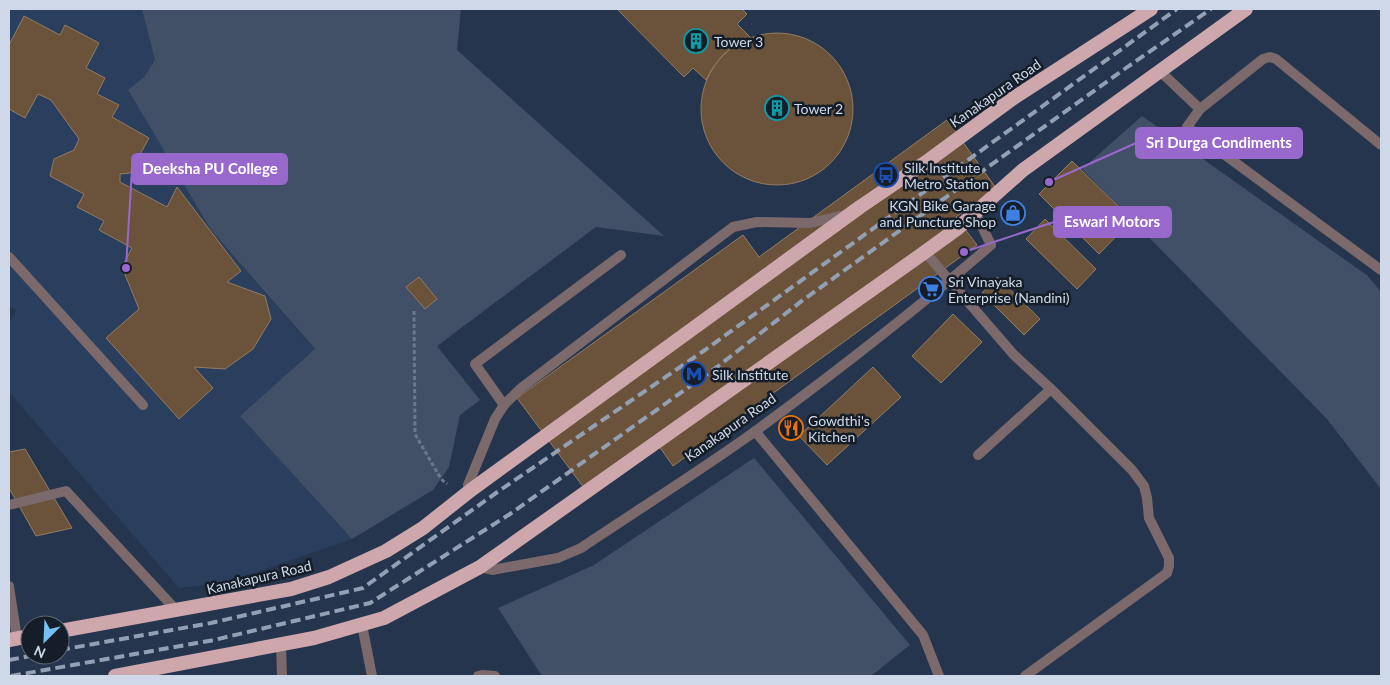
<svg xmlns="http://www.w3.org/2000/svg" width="1390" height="685" font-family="Lato,sans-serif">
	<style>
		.built { fill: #2a3f5d }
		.green { fill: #415067 }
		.building { fill: #6a533a; stroke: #947c61 }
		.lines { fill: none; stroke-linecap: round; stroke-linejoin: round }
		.path { stroke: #6a788c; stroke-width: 3; stroke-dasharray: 4 2.5; stroke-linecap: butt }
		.service { stroke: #7b696c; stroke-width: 10 }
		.minor { stroke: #7b696c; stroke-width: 10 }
		.tertiary { stroke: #7b696c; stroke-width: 10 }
		.trunk { stroke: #cea7ac; stroke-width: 14 }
		.rail { stroke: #939fb2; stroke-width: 4; stroke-dasharray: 10 5; stroke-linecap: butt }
		.labels { text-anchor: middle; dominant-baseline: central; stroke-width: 5; stroke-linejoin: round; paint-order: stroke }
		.poi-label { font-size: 14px; fill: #ced8e8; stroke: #151d28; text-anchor: start }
		.street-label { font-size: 14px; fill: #ced8e8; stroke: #151d28 }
		.leader { fill: none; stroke: #9868cd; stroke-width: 2 }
		.callout-dot { fill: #9868cd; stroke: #151d28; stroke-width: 2 }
		.callout { fill: #9868cd; stroke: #9868cd; stroke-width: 2 }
		.callout-label { font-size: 15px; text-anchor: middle; font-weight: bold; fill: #fff }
	</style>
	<rect width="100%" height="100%" fill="#25354d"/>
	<path class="built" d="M9 9H142L155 60 144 77 128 90 211 230 315 350 240 416 352 539 228 582 179 588 9 392V324L16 310 9 306Z"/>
	<path class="green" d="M142 9H461L457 50 664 236 596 227 437 346 480 400 460 415 449 467 433 490 352 539 240 416 315 349 211 230 128 90 144 77 155 60Z
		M1142 116 1368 276 1381 292V489L1327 419 1082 169Z
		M754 458 910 645 871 676H542L498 608 594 565Z"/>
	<path class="building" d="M617 9H742L747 14 737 24 751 38 735 45 722 56 712 69 706 80 693 68 684 77Z
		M24 16 60 35 65 25 99 43 86 68 105 78 97 94 119 105 112 117 149 138 130 173 120 174V182L167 207 177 187 241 271 227 282 265 296 271 319 253 349 225 369 194 367 213 388 179 419 106 338 139 309 122 267 132 248 99 230 104 221 77 207 84 194 50 176 54 159 74 150 79 139 51 100 38 94 25 118 9 109V45Z
		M701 109a76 76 0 1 1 152 0a76 76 0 1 1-152 0Z
		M947 120 996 188 956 217 977 245 673 466 656 442 587 492 517 398 743 235 759 257Z
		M1072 161 1132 220 1099 254 1039 194Z
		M1045 219 1096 269 1077 289 1026 239Z
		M419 277 437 299 425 309 406 287Z
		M997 277 1040 319 1024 335 982 293Z
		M953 314 982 342 941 383 912 356Z
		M873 367 901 397 827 465 799 436Z
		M25 449 72 528 36 536 9 488V452Z"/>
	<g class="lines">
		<path class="path" d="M414 311 415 434 441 479 447 484"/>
		<path class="service" d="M1160 71 1200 109 1263 59 1270 57 1276 59 1381 145
			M1200 109 1187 127 1381 270
			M925 252 1014 355 1051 389 1132 470 1144 486 1147 498 1149 518 1169 558V566L1167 573 1025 676
			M9 257 143 405
			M504 405 475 364 621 255
			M978 455 1051 389
			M9 505 66 491 176 610
			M9 586 17 639
			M362 625 372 676
			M281 645 282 676
			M478 676 482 675 495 676"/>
		<path class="minor" d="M755 431 923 635 939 676"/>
		<path class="tertiary" d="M471 490 468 485 495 419 504 405 520 389 733 227 757 222 810 223 844 215
			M480 567 492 570 558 558 581 548C639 509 700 471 757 430 837 371 916 310 991 245L975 212"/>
		<path class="trunk" d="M60 631 291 589 329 577 386 551 423 528 471 490 860 207 929 160 1012 99 1151 9
			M9 640 30 636
			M115 676 314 638 384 618 480 567 925 252 958 228 1023 170 1246 9"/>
		<path class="rail" d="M60 650 211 623 363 588 496 493 705 350 1177 9
			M9 660 35 655
			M11 676 214 640 370 603 510 514 717 367 803 300 1126 68 1211 9"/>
	</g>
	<defs>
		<symbol id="building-ring" viewBox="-11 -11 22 22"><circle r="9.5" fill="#151d28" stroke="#0f9aa8" stroke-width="1.5"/><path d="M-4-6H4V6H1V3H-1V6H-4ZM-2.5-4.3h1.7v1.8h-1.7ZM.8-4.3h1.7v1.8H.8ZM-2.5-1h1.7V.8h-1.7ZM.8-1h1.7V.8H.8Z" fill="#0f9aa8"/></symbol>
		<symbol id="bus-ring" viewBox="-11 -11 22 22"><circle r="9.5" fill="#151d28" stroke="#1a4fb4" stroke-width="1.5"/><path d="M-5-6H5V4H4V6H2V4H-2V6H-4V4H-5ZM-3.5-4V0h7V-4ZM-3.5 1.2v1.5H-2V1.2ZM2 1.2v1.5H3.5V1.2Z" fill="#1a4fb4"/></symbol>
		<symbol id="shop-ring" viewBox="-11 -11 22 22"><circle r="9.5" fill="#151d28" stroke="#3f7fe0" stroke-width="1.5"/><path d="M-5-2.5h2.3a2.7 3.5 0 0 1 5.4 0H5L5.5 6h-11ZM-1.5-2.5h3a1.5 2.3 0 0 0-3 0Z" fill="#3f7fe0"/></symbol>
		<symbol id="supermarket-ring" viewBox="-11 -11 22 22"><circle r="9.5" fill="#151d28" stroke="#3f7fe0" stroke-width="1.5"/><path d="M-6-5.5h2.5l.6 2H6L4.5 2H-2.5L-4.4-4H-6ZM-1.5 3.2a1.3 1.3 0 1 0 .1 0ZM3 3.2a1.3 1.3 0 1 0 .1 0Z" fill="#3f7fe0"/></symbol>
		<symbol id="metro-ring" viewBox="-11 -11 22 22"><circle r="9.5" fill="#151d28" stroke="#1a4fb4" stroke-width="1.5"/><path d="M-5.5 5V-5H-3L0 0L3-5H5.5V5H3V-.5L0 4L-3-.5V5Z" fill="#1a4fb4"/></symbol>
		<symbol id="restaurant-ring" viewBox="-11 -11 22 22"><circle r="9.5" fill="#151d28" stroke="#e8710a" stroke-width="1.5"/><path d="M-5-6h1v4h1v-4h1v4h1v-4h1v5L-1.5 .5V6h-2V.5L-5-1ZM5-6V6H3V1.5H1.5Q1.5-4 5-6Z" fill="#e8710a"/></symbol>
	</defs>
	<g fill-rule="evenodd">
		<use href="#building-ring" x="682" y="27" width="28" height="28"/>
		<use href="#building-ring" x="763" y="94" width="28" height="28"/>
		<use href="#bus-ring" x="872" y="161" width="28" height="28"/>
		<use href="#shop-ring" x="999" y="199" width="28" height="28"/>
		<use href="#supermarket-ring" x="917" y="275" width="28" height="28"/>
		<use href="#metro-ring" x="680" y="360" width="28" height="28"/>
		<use href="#restaurant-ring" x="777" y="414" width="28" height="28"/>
	</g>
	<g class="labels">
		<g class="poi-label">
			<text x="714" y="41">Tower 3</text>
			<text x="794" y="108">Tower 2</text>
			<text x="904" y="167">Silk Institute<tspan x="904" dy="16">Metro Station</tspan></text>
			<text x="996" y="205" text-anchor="end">KGN Bike Garage<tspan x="996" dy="16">and Puncture Shop</tspan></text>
			<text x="948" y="281">Sri Vinayaka<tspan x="948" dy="16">Enterprise (Nandini)</tspan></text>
			<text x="712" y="374">Silk Institute</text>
			<text x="808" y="420">Gowdthi's<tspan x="808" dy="16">Kitchen</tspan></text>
		</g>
		<g class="street-label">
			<text transform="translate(995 93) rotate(-35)">Kanakapura Road</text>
			<text transform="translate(730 427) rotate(-35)">Kanakapura Road</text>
			<text transform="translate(259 577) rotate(-13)">Kanakapura Road</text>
		</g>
	</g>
	<path class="leader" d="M1049 182L1136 143M126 268L132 169M964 252L1054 222"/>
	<g class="callout-dot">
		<circle cx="1049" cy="182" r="5"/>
		<circle cx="126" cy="268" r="5"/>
		<circle cx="964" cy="252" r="5"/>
	</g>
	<g class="callout">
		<rect x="1136" y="128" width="166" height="30" rx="5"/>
		<rect x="132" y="154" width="155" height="30" rx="5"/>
		<rect x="1054" y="207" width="117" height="30" rx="5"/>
	</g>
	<g class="callout-label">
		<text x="1219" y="148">Sri Durga Condiments</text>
		<text x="210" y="174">Deeksha PU College</text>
		<text x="1112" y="227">Eswari Motors</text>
	</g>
	<rect width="1390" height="685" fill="none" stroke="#ced8e8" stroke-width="20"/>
	<g transform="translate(45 640) rotate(204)"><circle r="24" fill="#151d28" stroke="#5f6875"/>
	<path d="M0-4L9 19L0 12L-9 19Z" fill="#73c1f5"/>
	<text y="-8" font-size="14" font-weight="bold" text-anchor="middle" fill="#ced8e8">N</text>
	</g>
</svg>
